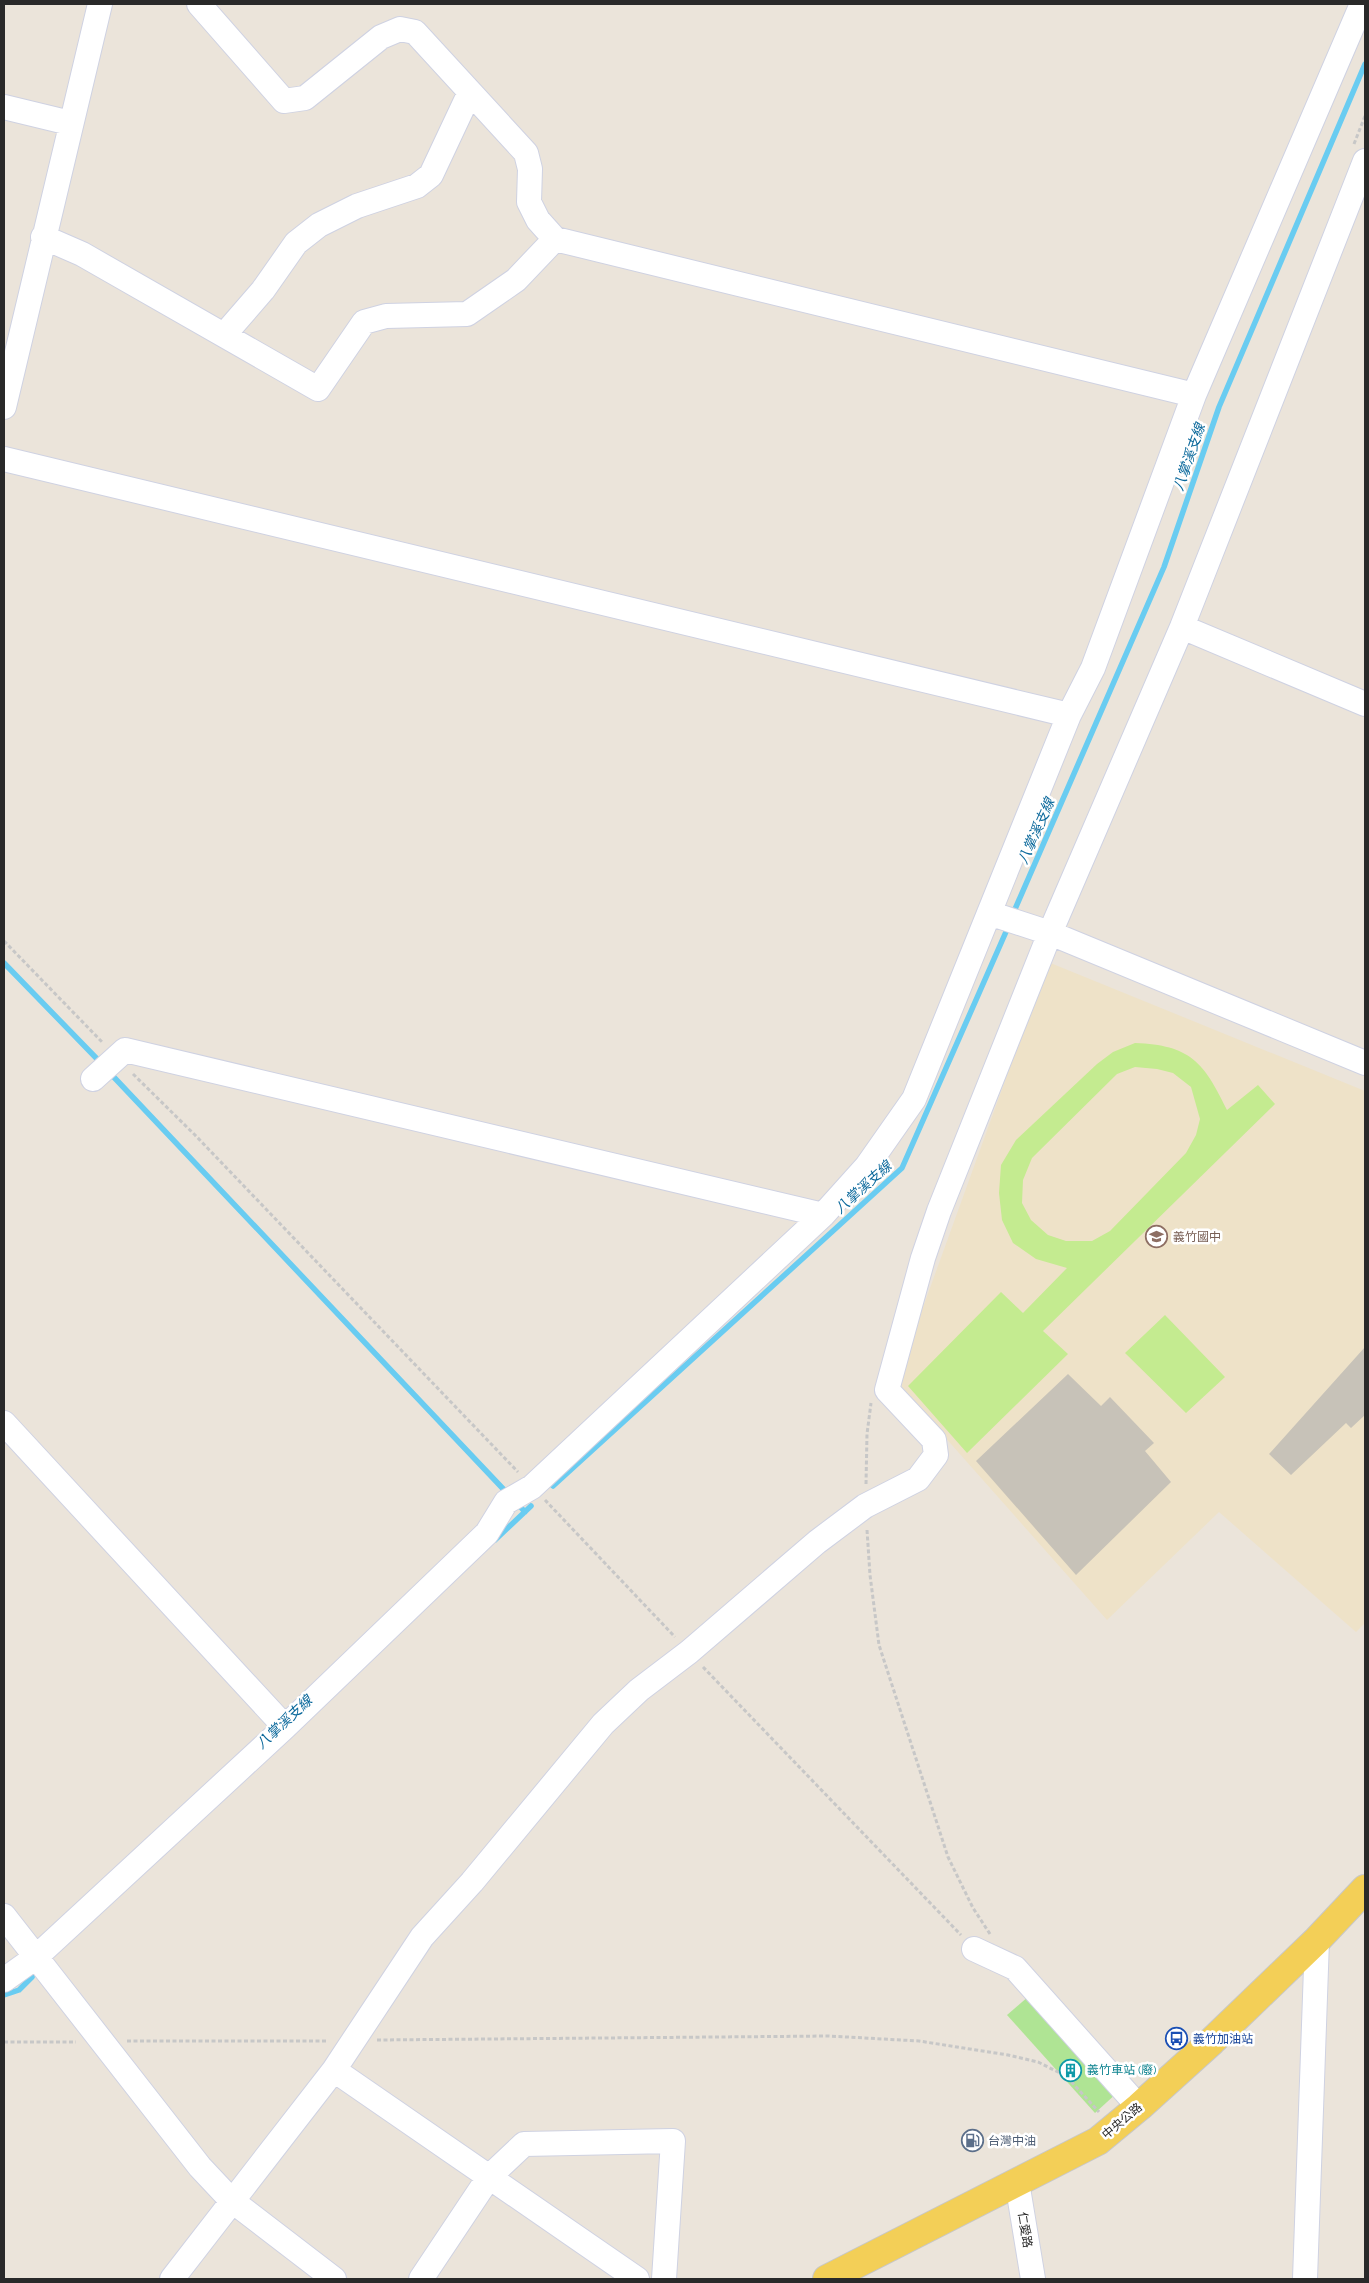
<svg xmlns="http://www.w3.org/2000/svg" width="1369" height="2283" font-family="Raleway,'Noto Sans TC',sans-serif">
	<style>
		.education { fill: #eee2c8 }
		.green { fill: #afe494 }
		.pitch { fill: #c4eb90; fill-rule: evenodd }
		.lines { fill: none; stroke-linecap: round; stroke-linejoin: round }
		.stream { stroke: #69ccf1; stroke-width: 5.5 }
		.building { fill: #c7c2b8 }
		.minor-casing { stroke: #cfd2e2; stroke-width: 26 }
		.major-casing { stroke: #c7c7c7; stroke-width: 30 }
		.path { stroke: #c7c7c7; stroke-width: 3; stroke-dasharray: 4 2.5; stroke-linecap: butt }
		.minor { stroke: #fff; stroke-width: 24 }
		.major { stroke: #f3cf57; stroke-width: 28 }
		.labels { text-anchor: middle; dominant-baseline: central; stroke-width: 5; stroke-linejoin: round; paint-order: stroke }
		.education-label { font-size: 12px; fill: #785e54; stroke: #fff; text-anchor: start }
		.transit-label { font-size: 12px; fill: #164399; stroke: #fff; text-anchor: start }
		.culture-label { font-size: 12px; fill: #0d838f; stroke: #fff; text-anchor: start }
		.street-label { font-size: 12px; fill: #292929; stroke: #fff }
		.service-label { font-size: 12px; fill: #4e5e75; stroke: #fff; text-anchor: start }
		.water-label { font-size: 14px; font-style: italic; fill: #0a689b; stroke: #fff }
	</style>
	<rect width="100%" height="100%" fill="#ebe4da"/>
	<path class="education" d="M1048 962 1365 1091V1623L1356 1632 1219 1512 1107 1620 896 1382Z"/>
	<path class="green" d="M1029 1996 1118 2092 1095 2113 1007 2015Z"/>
	<path class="pitch" d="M1135 1043C1190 1045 1204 1062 1227 1110L1258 1085 1275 1104 1043 1331 1068 1354 967 1453 908 1386 1001 1292 1023 1313 1067 1268 1036 1259 1013 1243 1002 1220 999 1193 1001 1165 1016 1140 1097 1064 1113 1052ZM1135 1067 1157 1069 1173 1073 1191 1087 1200 1119 1196 1135 1186 1153 1110 1231 1092 1241H1066L1048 1235 1031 1220 1022 1203 1023 1180 1032 1158 1117 1074Z
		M1165 1315 1225 1377 1186 1413 1125 1353Z"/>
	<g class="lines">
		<path class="stream" d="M1012 916 1164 567 1219 407 1365 64
			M4 963 101 1063
			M109 1072 508 1494
			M553 1486 902 1168 1009 925
			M516 1502 525 1512
			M495 1540 531 1506
			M4 1995 19 1990 32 1977"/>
	</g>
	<path class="building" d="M1365 1347V1415L1351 1428 1346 1423 1291 1475 1269 1454Z
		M1068 1374 1101 1406 1110 1397 1154 1443 1145 1451 1171 1482 1076 1575 976 1461Z"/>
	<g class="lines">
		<defs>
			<path id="minor" d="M199 4 284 101 305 98 381 37 400 29 415 32 526 153 530 169 529 202 538 220 555 239
				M4 107 70 123
				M43 237 82 254 318 389 364 322 386 316 467 314 516 280 555 239 1194 395
				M224 335 263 290 296 243 319 225 357 206 417 186 431 175 470 92
				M4 407 100 4
				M4 459 1069 715
				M1182 627 1365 704
				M989 913 1050 933 1365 1063
				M93 1079 125 1050 823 1215
				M4 1423 285 1727
				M4 1916 200 2167 231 2200 334 2279
				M974 1949 1015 1968 1139 2107
				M4 1980 36 1957 285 1727 487 1533 506 1502 532 1487 823 1215 867 1166 914 1099 1069 715 1093 668 1194 395 1362 4
				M334 2070 422 1937 472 1882 603 1724 639 1690 689 1652 817 1542 865 1506 918 1479 936 1455 934 1440 887 1390 923 1258 939 1211 1050 933 1182 627 1365 161
				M1017 2182 1033 2279
				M172 2279 334 2070 637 2279
				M421 2279 489 2177 524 2144 673 2141 664 2279
				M1305 2279 1317 1940"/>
			<path id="major" d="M827 2279 1098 2141 1139 2107 1212 2041 1317 1940 1365 1889"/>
		</defs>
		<use href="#minor" class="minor-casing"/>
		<use href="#major" class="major-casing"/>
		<path class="path" d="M1354 144 1365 116
			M4 941 103 1043
			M133 1074 195 1135 518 1472
			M866 1484 867 1434 871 1403
			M545 1500 675 1637
			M867 1530 870 1575 879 1645 948 1857 973 1908 990 1934
			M703 1667 961 1935
			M377 2040 829 2036 919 2041 1008 2055 1038 2062 1066 2076 1099 2112
			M127 2041H328
			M4 2042H76"/>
		<use href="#minor" class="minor"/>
		<use href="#major" class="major"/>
	</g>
	<defs>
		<symbol id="school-ring" viewBox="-11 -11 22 22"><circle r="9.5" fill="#fff" stroke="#8d6e63" stroke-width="1.5"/><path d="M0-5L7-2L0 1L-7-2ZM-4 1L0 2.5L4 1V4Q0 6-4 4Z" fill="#8d6e63"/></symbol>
		<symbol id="bus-ring" viewBox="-11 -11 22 22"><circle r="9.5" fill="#fff" stroke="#1a4fb4" stroke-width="1.5"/><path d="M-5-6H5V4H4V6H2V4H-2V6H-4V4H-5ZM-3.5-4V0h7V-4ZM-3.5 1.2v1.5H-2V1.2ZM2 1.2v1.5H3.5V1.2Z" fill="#1a4fb4"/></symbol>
		<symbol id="building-ring" viewBox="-11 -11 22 22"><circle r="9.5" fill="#fff" stroke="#0f9aa8" stroke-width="1.5"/><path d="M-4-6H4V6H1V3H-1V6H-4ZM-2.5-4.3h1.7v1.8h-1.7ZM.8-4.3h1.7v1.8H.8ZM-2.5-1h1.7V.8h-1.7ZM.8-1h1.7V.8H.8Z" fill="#0f9aa8"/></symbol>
		<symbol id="fuel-ring" viewBox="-11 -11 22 22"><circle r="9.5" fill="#fff" stroke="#5c6f8a" stroke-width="1.5"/><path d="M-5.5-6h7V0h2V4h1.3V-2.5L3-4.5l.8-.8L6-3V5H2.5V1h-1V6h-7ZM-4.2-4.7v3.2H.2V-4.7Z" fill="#5c6f8a"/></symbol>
	</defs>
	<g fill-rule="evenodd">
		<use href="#school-ring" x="1144" y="1224" width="25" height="25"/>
		<use href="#bus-ring" x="1164" y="2026" width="25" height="25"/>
		<use href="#building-ring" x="1058" y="2058" width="25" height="25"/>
		<use href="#fuel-ring" x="960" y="2128" width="25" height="25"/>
	</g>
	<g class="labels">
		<g class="education-label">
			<text x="1173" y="1237">義竹國中</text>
		</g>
		<g class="transit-label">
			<text x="1193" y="2039">義竹加油站</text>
		</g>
		<g class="culture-label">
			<text x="1087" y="2070">義竹車站 (廢)</text>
		</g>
		<g class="street-label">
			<text transform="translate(1122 2121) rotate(-40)">中央公路</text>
			<text transform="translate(1025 2230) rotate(81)">仁愛路</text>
		</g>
		<g class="service-label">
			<text x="988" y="2141">台灣中油</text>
		</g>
		<g class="water-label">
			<text transform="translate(1189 457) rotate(-71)">八掌溪支線</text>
			<text transform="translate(1036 831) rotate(-66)">八掌溪支線</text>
			<text transform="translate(863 1187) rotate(-42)">八掌溪支線</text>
			<text transform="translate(284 1722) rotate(-43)">八掌溪支線</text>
		</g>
	</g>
	<rect width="1369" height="2283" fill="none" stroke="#292929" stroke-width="10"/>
</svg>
